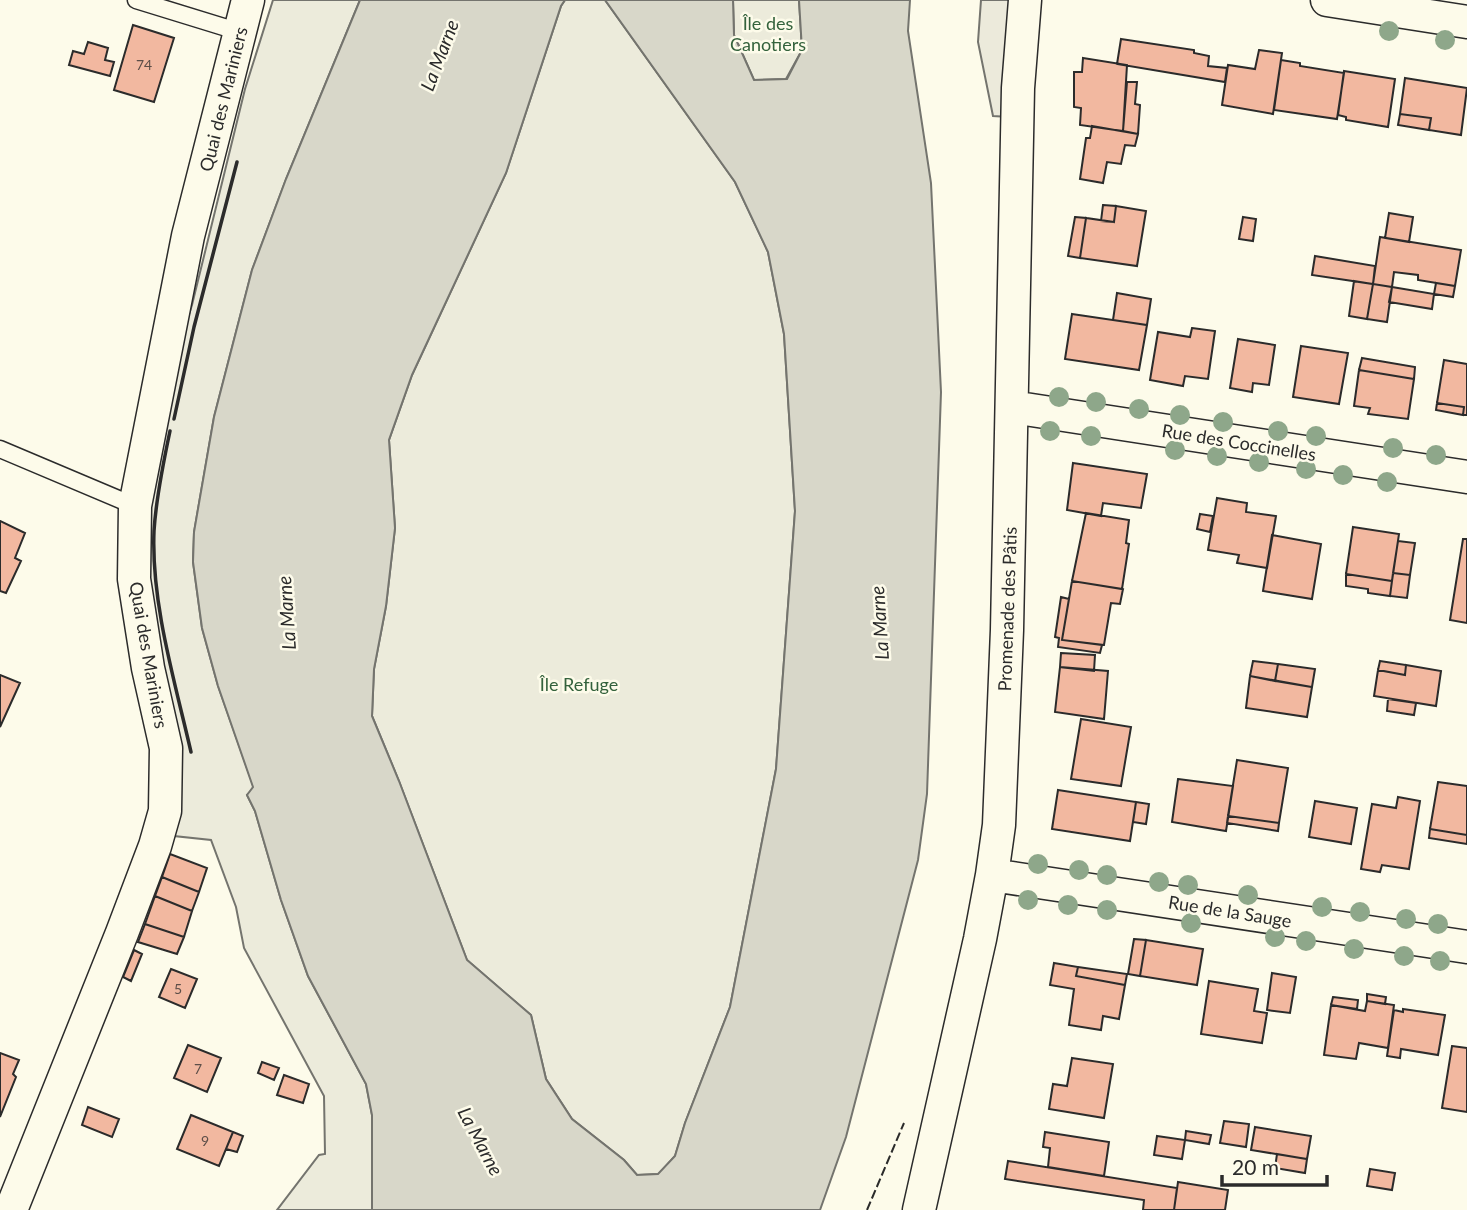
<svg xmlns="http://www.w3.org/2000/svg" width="1467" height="1210" font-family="Lato,sans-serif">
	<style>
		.green { fill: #ecebdb; stroke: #74746e; stroke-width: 2 }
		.parking { fill: #eceadb; stroke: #74746e; stroke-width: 2 }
		.water { fill: #d8d7c9; stroke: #74746e; stroke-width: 2 }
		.building { fill: #f2b8a0; stroke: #2b2b2b; stroke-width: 2 }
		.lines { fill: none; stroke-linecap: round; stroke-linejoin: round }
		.lane-casing { stroke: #2b2b2b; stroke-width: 19 }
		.street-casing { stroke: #2b2b2b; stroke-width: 35 }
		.lane { stroke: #fdfbea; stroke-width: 16 }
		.street { stroke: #fdfbea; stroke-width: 32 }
		.fence { stroke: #2b2b2b; stroke-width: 2; stroke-dasharray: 9 3.5; stroke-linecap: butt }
		.wall { stroke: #2b2b2b; stroke-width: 3.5 }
		.tree { fill: #8ea78a }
		.labels { text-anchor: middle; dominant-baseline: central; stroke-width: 5; stroke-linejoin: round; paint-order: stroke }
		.number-label { font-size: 14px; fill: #5d4e48 }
		.park-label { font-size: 18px; fill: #34623c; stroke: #fdfbea }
		.street-label { font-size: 18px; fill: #2b2b2b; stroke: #fdfbea }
		.water-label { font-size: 19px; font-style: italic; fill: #2b2b2b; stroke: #fdfbea }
	</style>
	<rect width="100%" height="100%" fill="#fdfbea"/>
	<path class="green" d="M273 0H360L286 179 252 270 214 417 194 532 193 562 202 628 218 686 254 788 247 795 255 811 281 900 308 976 366 1084 372 1115V1210H277L319 1155 325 1154 324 1096 244 948 236 907 211 840 174 836 153 623 146 520 179 346 192 305 245 89Z
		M565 0H605L735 182 768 252 784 334 795 511 776 769 730 1007 685 1123 675 1156 659 1174 637 1175 624 1160 572 1119 546 1079 531 1015 467 960 399 781 372 716 374 669 386 606 395 528 389 440 412 375 506 173 561 6Z
		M733 0H799L802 50 786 79 754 80 734 35Z"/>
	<path class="parking" d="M981 0H1011L1009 117 993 116 978 42Z"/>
	<path class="water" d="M360 0H565L561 6 506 173 412 375 389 440 395 528 386 606 374 669 372 716 399 781 467 960 531 1015 546 1079 572 1119 624 1160 637 1175 658 1174 675 1156 685 1123 730 1007 776 769 795 511 784 334 768 252 735 182 605 0H733L734 35 754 80 787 79 802 50 799 0H910L908 31 931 183 941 392 927 794 918 860 846 1137 820 1210H372V1115L366 1084 308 976 281 900 255 811 247 795 253 787 218 686 202 628 193 562 194 532 214 417 252 270 286 179Z"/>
	<path class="building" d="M133 25 174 38 154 102 114 90Z
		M1121 39 1194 50V53L1209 56 1208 66 1227 68 1225 82 1117 64Z
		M88 42 108 48 105 60 114 62 110 76 69 65 73 51 84 54Z
		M1259 50 1282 53 1273 114 1222 105 1228 65 1255 69Z
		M1083 58 1127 65 1123 131 1080 125 1081 108 1074 107V72H1082Z
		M1281 60 1300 63V66L1344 73 1337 119 1274 110Z
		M1344 71 1395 79 1388 127 1346 120V117L1338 115Z
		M1405 78 1467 88 1461 135 1429 130 1431 118 1400 114Z
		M1127 82H1137L1135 104 1140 105 1138 134 1123 131Z
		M1400 114 1431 118 1429 130 1398 125Z
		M1092 126 1138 134 1135 146 1125 145 1121 164 1107 162 1103 183 1080 179 1086 138H1090Z
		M1103 205 1116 206 1114 222 1101 221Z
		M1116 206 1146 211 1137 266 1080 258 1086 218 1114 222Z
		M1389 213 1413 217 1409 242 1385 238Z
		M1075 217 1086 218 1080 258 1068 256Z
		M1243 217 1256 219 1253 241 1239 239Z
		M1380 237 1461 250 1455 286 1418 280V275L1394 272 1392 287 1373 284Z
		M1315 256 1375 266 1373 284 1312 275Z
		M1354 281 1373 284 1367 319 1349 316Z
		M1436 283 1455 286 1453 297 1434 294Z
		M1373 284 1392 287 1387 322 1367 319Z
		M1392 287 1434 294 1432 309 1389 302Z
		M1117 293 1151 299 1147 325 1113 320Z
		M1072 314 1147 325 1139 370 1065 359Z
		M1192 328 1215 331 1208 379 1185 376 1183 386 1150 380 1158 332 1190 337Z
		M1238 339 1275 345 1269 385 1253 383 1252 392 1230 388Z
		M1301 346 1348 353 1339 404 1293 397Z
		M1362 358 1415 367 1414 379 1359 370Z
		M1444 360 1467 364V415H1463L1464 407 1437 403Z
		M1359 370 1414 379 1408 419 1368 414 1370 408 1354 406Z
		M1437 403 1464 407 1463 415 1436 410Z
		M1073 463 1147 474 1141 508 1103 503 1101 516 1067 510Z
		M1217 498 1247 503 1246 512 1276 516 1267 568 1237 563 1239 555 1208 550Z
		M1086 513 1129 520 1126 543 1129 544 1122 589 1072 581Z
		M1200 514 1213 516 1210 532 1197 529Z
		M0 521 25 533 15 558 21 561 6 593 0 591Z
		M1353 527 1399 534 1392 581 1346 574Z
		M1272 535 1321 544 1312 599 1263 591Z
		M1463 539H1467V623L1450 620Z
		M1398 541 1415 543 1410 575 1393 573Z
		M1393 573 1410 575 1407 598 1390 596Z
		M1346 574 1392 581 1390 596 1368 593V589L1346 586Z
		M1072 581 1123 589 1120 604 1111 603 1104 645 1062 640Z
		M1061 597 1069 599 1062 640 1102 645 1100 653 1058 647 1059 638 1055 637Z
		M1061 653 1095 655 1094 671 1060 667Z
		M1253 661 1278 664 1275 681 1250 676Z
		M1380 661 1406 665 1405 675 1378 670Z
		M1278 664 1315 669 1312 687 1275 681Z
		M1406 665 1441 671 1436 706 1374 696 1378 670 1405 675Z
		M1060 667 1108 671 1104 719 1055 712Z
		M0 675 20 683 0 727Z
		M1250 676 1312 687 1307 717 1246 708Z
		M1388 699 1416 703 1414 715 1387 711Z
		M1081 719 1131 727 1121 786 1071 779Z
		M1237 760 1288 768 1279 823 1228 816Z
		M1178 779 1233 786 1226 831 1172 822Z
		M1438 782 1467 786V835L1430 829Z
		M1058 790 1136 802 1130 841 1052 829Z
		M1398 797 1420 801 1409 869 1382 865 1380 872 1361 869 1372 804 1396 808Z
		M1315 801 1357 808 1351 844 1309 837Z
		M1136 802 1149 804 1146 824 1133 822Z
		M1228 816 1279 823 1278 831 1227 823Z
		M1430 829 1467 835V844L1429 838Z
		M170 854 207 868 199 892 162 877Z
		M162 877 199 892 192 911 155 896Z
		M155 896 192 911 184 937 145 924Z
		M145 924 184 937 177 954 138 942Z
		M1134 939 1146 940 1140 976 1128 974Z
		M1146 940 1203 949 1197 985 1140 976Z
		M134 950 142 954 131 981 123 977Z
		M1054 963 1078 967 1076 976 1125 985 1119 1019 1103 1016 1101 1030 1069 1025 1074 989 1050 985Z
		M1078 967 1127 974 1125 985 1076 976Z
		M171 969 197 979 185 1008 159 997Z
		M1272 973 1296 977 1290 1013 1267 1010Z
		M1209 981 1258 989 1254 1011 1267 1013 1262 1043 1201 1034Z
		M1367 994 1386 997 1385 1004 1367 1001Z
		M1333 997 1358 1000 1357 1009 1331 1005Z
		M1367 1001 1394 1005 1388 1048 1359 1043 1356 1059 1324 1055 1331 1005 1365 1011Z
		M1403 1009 1445 1015 1438 1055 1401 1049 1400 1058 1387 1056 1394 1010 1403 1012Z
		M188 1045 221 1058 207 1092 174 1078Z
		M1452 1046 1467 1048V1112L1442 1108Z
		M0 1053 19 1060 13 1074 16 1077 0 1117Z
		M1072 1058 1113 1064 1104 1118 1049 1109 1053 1084 1067 1086Z
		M262 1062 279 1068 274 1080 258 1073Z
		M284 1075 309 1084 303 1103 277 1095Z
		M88 1107 119 1119 112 1137 82 1125Z
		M191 1115 233 1132 219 1166 177 1149Z
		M1224 1121 1249 1124 1246 1147 1220 1143Z
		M1255 1127 1311 1136 1307 1159 1251 1150Z
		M1186 1131 1211 1135 1209 1144 1185 1140Z
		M233 1132 243 1136 237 1152 226 1149Z
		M1045 1132 1109 1142 1104 1176 1048 1167 1050 1148 1043 1147Z
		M1157 1136 1185 1140 1182 1159 1154 1155Z
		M1277 1154 1307 1159 1305 1173 1275 1168Z
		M1008 1161 1177 1188 1174 1210H1143L1144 1200 1005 1179Z
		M1370 1169 1395 1173 1392 1190 1367 1186Z
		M1178 1182 1228 1190 1225 1210H1174Z"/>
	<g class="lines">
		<defs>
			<path id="lane" d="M136 0 240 32
				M0 449 135 506"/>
			<path id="street" d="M1327 0 1467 22
				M1012 407 1467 477
				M992 875 1467 947
				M11 1210 122 933 155 846 165 811 166 748 148 668 134 579 135 506 188 236 248 0
				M919 1210 980 939 992 875 999 825 1007 630 1018 88 1025 0"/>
		</defs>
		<use href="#lane" class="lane-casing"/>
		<use href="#street" class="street-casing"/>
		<use href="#lane" class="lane"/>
		<use href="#street" class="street"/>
		<path class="fence" d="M867 1210 904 1123"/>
		<path class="wall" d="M174 419 194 327 237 162
			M170 431C163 464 156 498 154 531 151 603 175 682 191 752"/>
	</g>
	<g class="tree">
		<circle cx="1389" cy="31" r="10"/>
		<circle cx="1445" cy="40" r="10"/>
		<circle cx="1059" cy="397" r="10"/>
		<circle cx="1096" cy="402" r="10"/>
		<circle cx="1139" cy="409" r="10"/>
		<circle cx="1180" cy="415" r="10"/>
		<circle cx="1223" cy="422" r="10"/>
		<circle cx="1050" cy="431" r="10"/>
		<circle cx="1278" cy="431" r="10"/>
		<circle cx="1091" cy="436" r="10"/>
		<circle cx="1316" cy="436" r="10"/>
		<circle cx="1393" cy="448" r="10"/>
		<circle cx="1175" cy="450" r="10"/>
		<circle cx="1436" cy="455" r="10"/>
		<circle cx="1217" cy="456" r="10"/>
		<circle cx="1259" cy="462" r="10"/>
		<circle cx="1306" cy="469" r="10"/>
		<circle cx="1343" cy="475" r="10"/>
		<circle cx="1387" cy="482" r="10"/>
		<circle cx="1038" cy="864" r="10"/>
		<circle cx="1079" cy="870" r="10"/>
		<circle cx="1107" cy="875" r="10"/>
		<circle cx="1159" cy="882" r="10"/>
		<circle cx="1188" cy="885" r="10"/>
		<circle cx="1248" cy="895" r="10"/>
		<circle cx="1028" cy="900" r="10"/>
		<circle cx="1068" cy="905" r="10"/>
		<circle cx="1322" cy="907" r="10"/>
		<circle cx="1107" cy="910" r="10"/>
		<circle cx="1360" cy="912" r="10"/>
		<circle cx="1406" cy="919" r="10"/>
		<circle cx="1191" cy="923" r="10"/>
		<circle cx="1438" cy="924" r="10"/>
		<circle cx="1275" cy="937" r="10"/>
		<circle cx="1306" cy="941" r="10"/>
		<circle cx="1354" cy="949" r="10"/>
		<circle cx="1404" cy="956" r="10"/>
		<circle cx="1440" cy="961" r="10"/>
	</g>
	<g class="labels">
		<g class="number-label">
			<text x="144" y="64">74</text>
			<text x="178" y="988">5</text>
			<text x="198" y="1068">7</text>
			<text x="205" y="1140">9</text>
		</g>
		<g class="park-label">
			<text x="768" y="23">Île des<tspan x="768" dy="21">Canotiers</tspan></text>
			<text x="579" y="684">Île Refuge</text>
		</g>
		<g class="street-label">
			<text transform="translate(223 99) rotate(-76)">Quai des Mariniers</text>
			<text transform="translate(1239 442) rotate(9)">Rue des Coccinelles</text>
			<text transform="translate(1007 609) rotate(-88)">Promenade des Pâtis</text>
			<text transform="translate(149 655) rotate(80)">Quai des Mariniers</text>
			<text transform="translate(1230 911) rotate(9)">Rue de la Sauge</text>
		</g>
		<g class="water-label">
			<text transform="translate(439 55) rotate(-69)">La Marne</text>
			<text transform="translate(286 613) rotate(-94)">La Marne</text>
			<text transform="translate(879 623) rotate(-94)">La Marne</text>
			<text transform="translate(481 1141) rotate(62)">La Marne</text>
		</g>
	</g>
	<path d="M1222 1175v10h105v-10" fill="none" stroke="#2b2b2b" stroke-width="3.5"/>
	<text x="1232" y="1175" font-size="21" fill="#2b2b2b" stroke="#fdfbea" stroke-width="5" paint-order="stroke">20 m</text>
</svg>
